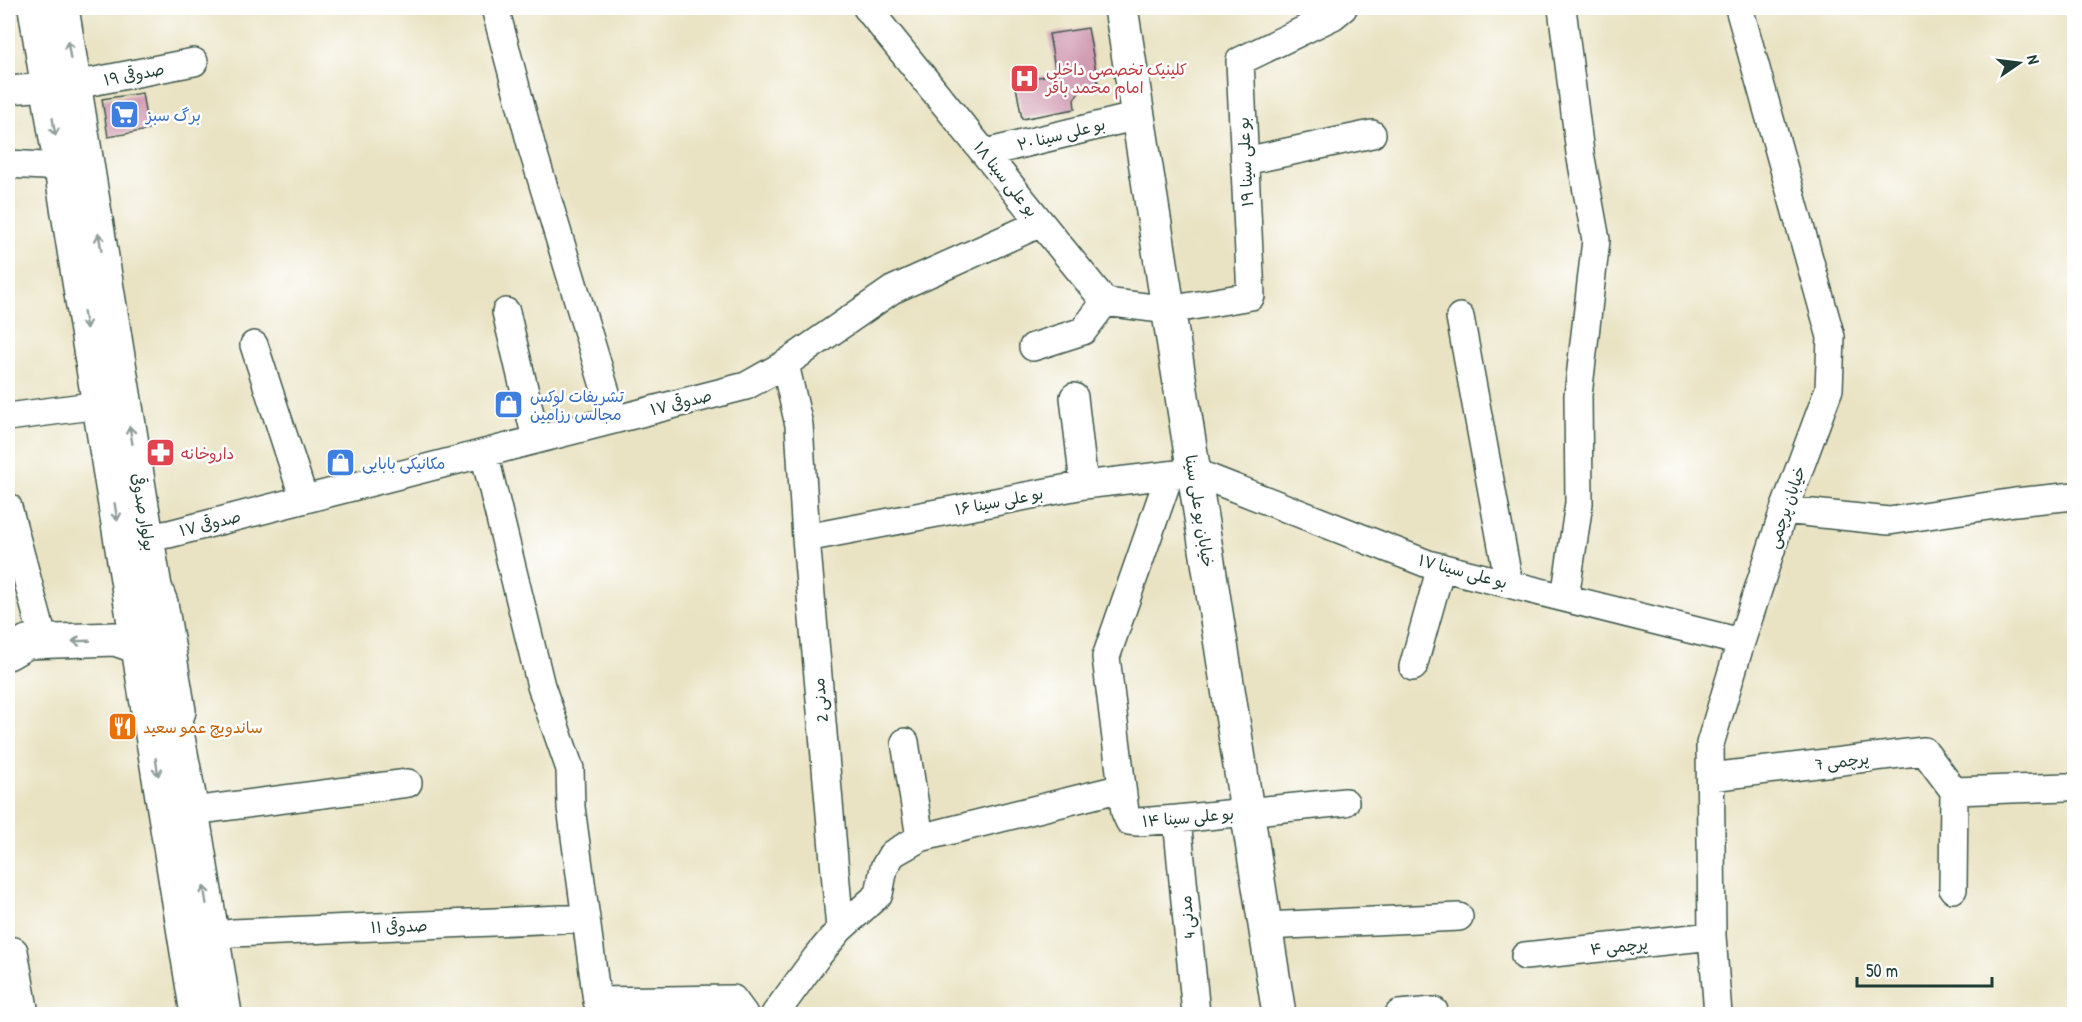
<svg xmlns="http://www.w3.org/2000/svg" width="2082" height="1022" font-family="'Patrick Hand','Playpen Sans Arabic',sans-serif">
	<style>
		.building { fill: #d19db3 }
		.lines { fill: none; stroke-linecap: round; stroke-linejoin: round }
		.minor-casing { stroke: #3d5649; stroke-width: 30 }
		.major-casing { stroke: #3d5649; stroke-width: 36 }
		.minor { stroke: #fff; stroke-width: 27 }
		.major { stroke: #fff; stroke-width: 33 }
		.oneway { stroke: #8f9e9a }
		.labels { text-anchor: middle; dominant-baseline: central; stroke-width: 5; stroke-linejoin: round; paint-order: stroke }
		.health-label { font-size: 16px; fill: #be3a42; stroke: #fff; text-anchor: start }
		.street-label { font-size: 16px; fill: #1f3d34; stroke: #fff }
		.shop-label { font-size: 16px; fill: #366cbe; stroke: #fff; text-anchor: start }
		.food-label { font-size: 16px; fill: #c56008; stroke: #fff; text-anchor: start }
	</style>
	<rect width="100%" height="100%" fill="#fff"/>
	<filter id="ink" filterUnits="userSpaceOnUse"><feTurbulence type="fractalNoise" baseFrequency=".0167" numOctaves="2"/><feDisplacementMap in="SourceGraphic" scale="12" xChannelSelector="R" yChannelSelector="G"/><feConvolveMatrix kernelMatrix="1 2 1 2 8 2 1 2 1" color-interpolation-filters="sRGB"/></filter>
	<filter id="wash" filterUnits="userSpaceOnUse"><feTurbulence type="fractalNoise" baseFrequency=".008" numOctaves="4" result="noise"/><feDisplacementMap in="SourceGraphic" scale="24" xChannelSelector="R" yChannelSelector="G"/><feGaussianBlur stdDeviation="1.35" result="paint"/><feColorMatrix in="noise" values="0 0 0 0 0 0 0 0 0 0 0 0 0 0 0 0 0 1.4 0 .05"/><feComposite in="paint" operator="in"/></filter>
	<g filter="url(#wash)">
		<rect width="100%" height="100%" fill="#e9e3c3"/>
		<g id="blocks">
			<path class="building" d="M1088 28 1098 83 1084 86 1074 99 1075 109 1022 119 1015 81 1056 74 1049 34Z
				M142 93 148 130 108 137 102 99Z"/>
		</g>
	</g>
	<g filter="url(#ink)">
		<use href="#blocks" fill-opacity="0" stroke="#3d5649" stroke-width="1.5"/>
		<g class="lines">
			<defs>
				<path id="minor" d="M495 8 532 148 614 419
					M867 8 1105 302 1169 310 1251 296 1240 61 1333 16 1343 8
					M1562 8 1580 153 1596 240 1578 395 1579 503 1565 598
					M75 85 194 62
					M8 90 48 87
					M985 153 1138 116
					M1245 161 1372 134
					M8 164 61 167
					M506 312 536 439
					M1460 317 1509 584
					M254 345 304 499
					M1033 347 1083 331 1105 302
					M1074 397 1084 485
					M8 417 99 405
					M484 453 541 686 570 769 571 807 597 1001 733 999 744 1014
					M1169 476 1106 657 1125 812 1129 821 1138 822 1177 819 1345 802
					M8 507 44 642
					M1784 510 1889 521 2015 502 2074 496
					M148 537 169 534 746 386 785 364 892 290 1041 223
					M806 538 1084 485 1194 472 1428 564 1741 642
					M1413 667 1441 567
					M905 742 920 838
					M1711 777 1924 751 1954 791
					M1954 791 2066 787
					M192 811 408 783
					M1177 819 1196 1014
					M1953 889 1954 791
					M1265 926 1459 917
					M840 929 879 894 884 868 892 854 920 838 1122 788
					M212 936 233 933 586 918
					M14 951 25 1014
					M1525 956 1712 936
					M775 1014 816 958 840 929 806 538 799 425 785 364
					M1399 1014 1434 1011
					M1718 1014 1712 936 1710 744 1741 642 1784 510 1829 389 1831 337 1739 8"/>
				<path id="major" d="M35 8 197 1014
					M62 8 155 587 161 603 179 711 175 722 192 811 225 1014
					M1121 8 1279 1014
					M8 653 27 642 115 639 138 647 152 660"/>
			</defs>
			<use href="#minor" class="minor-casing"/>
			<use href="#major" class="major-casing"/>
			<use href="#minor" class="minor"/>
			<use href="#major" class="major"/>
		</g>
		<defs><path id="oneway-shaft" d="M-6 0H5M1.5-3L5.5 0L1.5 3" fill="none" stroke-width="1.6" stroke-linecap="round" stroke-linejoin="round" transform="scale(1.5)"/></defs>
		<g class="oneway">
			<use href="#oneway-shaft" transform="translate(69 50) rotate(-99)"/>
			<use href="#oneway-shaft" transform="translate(54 127) rotate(81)"/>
			<use href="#oneway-shaft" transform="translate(100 242) rotate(-99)"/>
			<use href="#oneway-shaft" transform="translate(85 320) rotate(81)"/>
			<use href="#oneway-shaft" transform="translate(131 435) rotate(-99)"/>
			<use href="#oneway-shaft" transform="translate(116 512) rotate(81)"/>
			<use href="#oneway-shaft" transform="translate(81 641) rotate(178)"/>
			<use href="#oneway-shaft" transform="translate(157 767) rotate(81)"/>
			<use href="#oneway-shaft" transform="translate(205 895) rotate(-99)"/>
		</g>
	</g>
	<defs>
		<symbol id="hospital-square" viewBox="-11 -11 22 22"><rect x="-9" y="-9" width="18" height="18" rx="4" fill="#e0444e" stroke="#fff"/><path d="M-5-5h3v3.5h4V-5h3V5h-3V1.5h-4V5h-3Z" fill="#fff"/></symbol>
		<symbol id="supermarket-square" viewBox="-11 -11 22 22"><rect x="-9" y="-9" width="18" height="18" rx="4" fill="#3f7fe0" stroke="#fff"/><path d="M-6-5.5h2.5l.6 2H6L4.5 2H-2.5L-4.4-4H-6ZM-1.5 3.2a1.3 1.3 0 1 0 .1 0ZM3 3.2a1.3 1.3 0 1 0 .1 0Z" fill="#fff"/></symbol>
		<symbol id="shop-square" viewBox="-11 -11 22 22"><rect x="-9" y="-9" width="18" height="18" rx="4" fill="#3f7fe0" stroke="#fff"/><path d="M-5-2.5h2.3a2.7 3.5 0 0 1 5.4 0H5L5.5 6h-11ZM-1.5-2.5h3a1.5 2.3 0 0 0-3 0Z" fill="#fff"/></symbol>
		<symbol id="pharmacy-square" viewBox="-11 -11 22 22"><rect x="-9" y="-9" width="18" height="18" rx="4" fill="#e0444e" stroke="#fff"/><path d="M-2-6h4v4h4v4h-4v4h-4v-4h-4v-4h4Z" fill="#fff"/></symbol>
		<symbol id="restaurant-square" viewBox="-11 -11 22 22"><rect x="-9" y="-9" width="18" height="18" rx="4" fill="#e8710a" stroke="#fff"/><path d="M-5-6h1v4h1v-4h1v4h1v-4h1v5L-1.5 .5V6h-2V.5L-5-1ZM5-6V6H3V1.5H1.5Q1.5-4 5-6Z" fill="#fff"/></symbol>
	</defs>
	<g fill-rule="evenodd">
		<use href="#hospital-square" x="1008" y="62" width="33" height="33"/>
		<use href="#supermarket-square" x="108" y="98" width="33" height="33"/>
		<use href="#shop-square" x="492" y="388" width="33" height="33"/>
		<use href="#pharmacy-square" x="144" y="436" width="33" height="33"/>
		<use href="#shop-square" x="324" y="446" width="33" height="33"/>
		<use href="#restaurant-square" x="106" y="710" width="33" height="33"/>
	</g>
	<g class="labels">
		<g class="health-label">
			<text x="1046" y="69">کلینیک تخصصی داخلی<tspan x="1046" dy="18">امام محمد باقر</tspan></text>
			<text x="181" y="453">داروخانه</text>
		</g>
		<g class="street-label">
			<text transform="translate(134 74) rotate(-11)">صدوقی ۱۹</text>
			<text transform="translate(1061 134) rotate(-14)">بو علی سینا ۲۰</text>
			<text transform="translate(1245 162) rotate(-93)">بو علی سینا ۱۹</text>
			<text transform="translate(1006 179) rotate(51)">بو علی سینا ۱۸</text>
			<text transform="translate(681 402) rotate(-14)">صدوقی ۱۷</text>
			<text transform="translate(999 501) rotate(-11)">بو علی سینا ۱۶</text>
			<text transform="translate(1786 507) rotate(-71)">خیابان پرچمی</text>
			<text transform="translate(1200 511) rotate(81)">خیابان بو علی سینا</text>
			<text transform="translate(144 512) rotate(81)">بولوار صدوقی</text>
			<text transform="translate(210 523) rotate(-14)">صدوقی ۱۷</text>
			<text transform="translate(1463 571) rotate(15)">بو علی سینا ۱۷</text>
			<text transform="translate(820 700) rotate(-95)">مدنی 2</text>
			<text transform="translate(1842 761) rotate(-7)">پرچمی 7</text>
			<text transform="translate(1188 817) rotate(-5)">بو علی سینا ۱۴</text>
			<text transform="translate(1187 917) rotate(-96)">مدنی 4</text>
			<text transform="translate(399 926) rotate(-2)">صدوقی ۱۱</text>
			<text transform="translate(1619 946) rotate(-6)">پرچمی ۴</text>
		</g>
		<g class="shop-label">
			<text x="146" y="115">برگ سبز</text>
			<text x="530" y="396">تشریفات لوکس<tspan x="530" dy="18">مجالس رزامین</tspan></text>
			<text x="362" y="463">مکانیکی بابایی</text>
		</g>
		<g class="food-label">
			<text x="143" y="727">ساندویچ عمو سعید</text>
		</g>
	</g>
	<rect width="2082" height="1022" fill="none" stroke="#fff" stroke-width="30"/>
	<g transform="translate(2019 63) rotate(76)" stroke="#ffffff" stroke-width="4.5" paint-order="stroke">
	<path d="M0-4.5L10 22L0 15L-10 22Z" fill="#1f3d34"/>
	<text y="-9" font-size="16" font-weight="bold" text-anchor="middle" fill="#1f3d34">N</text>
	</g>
	<path d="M1857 977v9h135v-9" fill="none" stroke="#1f3d34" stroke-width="3"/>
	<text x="1866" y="977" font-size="18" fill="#1f3d34" stroke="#ffffff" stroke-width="4.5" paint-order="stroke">50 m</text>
</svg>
